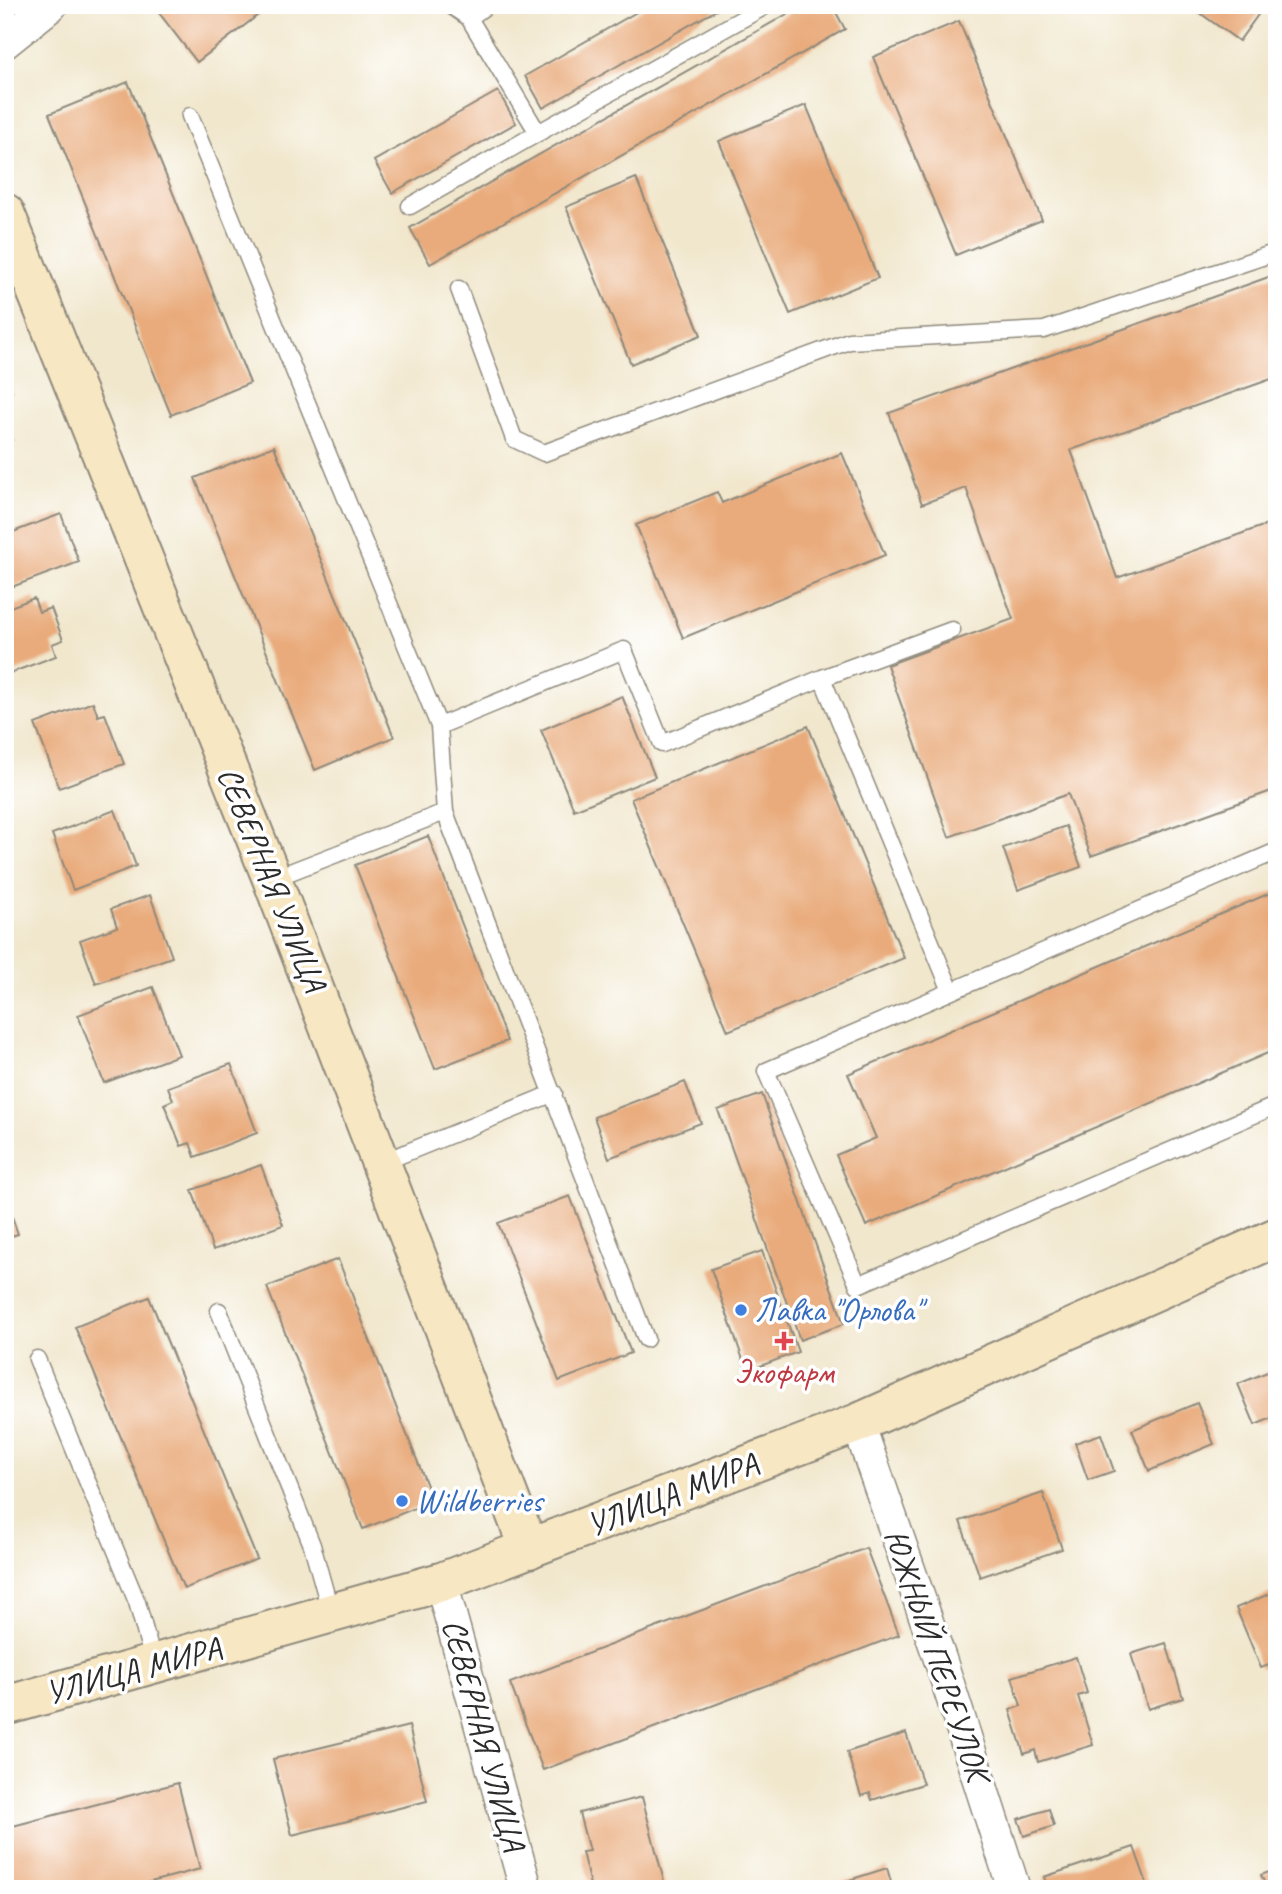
<svg xmlns="http://www.w3.org/2000/svg" width="1282" height="1894" font-family="Caveat,sans-serif">
	<style>
		.building { fill: #e9ab7b }
		.lines { fill: none; stroke-linecap: round; stroke-linejoin: round }
		.lane-casing { stroke: #8e897c; stroke-width: 19 }
		.street-casing { stroke: #8e897c; stroke-width: 35 }
		.secondary-casing { stroke: #8e897c; stroke-width: 42 }
		.lane { stroke: #fff; stroke-width: 16 }
		.street { stroke: #fff; stroke-width: 32 }
		.secondary { stroke: #f8e7c3; stroke-width: 38 }
		.shop-dot { fill: #3f7fe0; stroke: #fff; stroke-width: 2.5 }
		.health-dot { fill: #e0444e; stroke: #fff; stroke-width: 2.5 }
		.labels { text-anchor: middle; dominant-baseline: central; stroke-width: 7; stroke-linejoin: round; paint-order: stroke }
		.street-label { font-size: 33px; fill: #2b2b2b; stroke: #fff }
		.shop-label { font-size: 33px; fill: #366cbe; stroke: #fff; text-anchor: start }
		.health-label { font-size: 33px; fill: #be3a42; stroke: #fff }
	</style>
	<rect width="100%" height="100%" fill="#fff"/>
	<filter id="ink" filterUnits="userSpaceOnUse"><feTurbulence type="fractalNoise" baseFrequency=".0143" numOctaves="2"/><feDisplacementMap in="SourceGraphic" scale="14" xChannelSelector="R" yChannelSelector="G"/><feConvolveMatrix kernelMatrix="1 2 1 2 8 2 1 2 1" color-interpolation-filters="sRGB"/></filter>
	<filter id="wash" filterUnits="userSpaceOnUse"><feTurbulence type="fractalNoise" baseFrequency=".00686" numOctaves="4" result="noise"/><feDisplacementMap in="SourceGraphic" scale="28" xChannelSelector="R" yChannelSelector="G"/><feGaussianBlur stdDeviation="1.57" result="paint"/><feColorMatrix in="noise" values="0 0 0 0 0 0 0 0 0 0 0 0 0 0 0 0 0 1.4 0 .05"/><feComposite in="paint" operator="in"/></filter>
	<g filter="url(#wash)">
		<rect width="100%" height="100%" fill="#f1e7cd"/>
		<g id="blocks">
			<path class="building" d="M153 5H271L197 62Z
				M649 5H725L543 108 525 76Z
				M803 5H832L845 29 430 264 410 228Z
				M1189 5H1265L1239 41Z
				M959 21 1042 220 956 255 873 57Z
				M128 82 250 383 171 415 49 114Z
				M498 91 516 123 392 193 374 161Z
				M806 105 878 278 790 314 719 141Z
				M636 178 701 335 631 364 566 207Z
				M1277 274V377L1071 450 1117 578 1277 521V789L1091 856 1068 794 949 837 887 665 1013 619 966 488 922 504 889 413Z
				M5 375 12 392 5 395Z
				M5 427 12 440 5 443Z
				M274 446 394 737 315 770 195 478Z
				M842 453 885 555 683 638 636 525 717 492 722 503Z
				M61 514 79 562 9 588 5 579V535Z
				M34 598 39 612 51 608 63 640 52 644 56 656 5 675V609Z
				M622 696 655 777 574 810 541 730Z
				M93 702 98 716 105 714 124 764 59 788 35 724Z
				M808 726 904 958 728 1031 631 799Z
				M115 810 136 866 73 890 52 834Z
				M1066 826 1081 867 1018 890 1003 848Z
				M428 836 507 1041 435 1069 355 865Z
				M1277 890V1049L866 1226 836 1155 876 1138 848 1074Z
				M150 895 172 957 96 984 80 940 117 927 111 909Z
				M153 987 179 1055 104 1083 78 1015Z
				M231 1064 257 1133 195 1157 190 1143 181 1146 164 1104 173 1100 168 1087Z
				M685 1082 701 1123 609 1158 594 1117Z
				M762 1094 844 1324 800 1340 718 1110Z
				M261 1165 283 1225 213 1250 192 1190Z
				M570 1196 631 1353 559 1381 498 1223Z
				M9 1208 18 1234 5 1238V1209Z
				M762 1251 798 1352 747 1371 711 1269Z
				M338 1259 433 1501 363 1529 267 1287Z
				M149 1297 257 1559 184 1589 75 1327Z
				M1277 1368V1416L1255 1425 1238 1384Z
				M1197 1403 1214 1444 1149 1471 1132 1430Z
				M1101 1434 1114 1471 1088 1480 1075 1443Z
				M1043 1493 1062 1549 980 1577 960 1521Z
				M866 1548 899 1635 543 1770 510 1683Z
				M1276 1591 1277 1662 1261 1668 1236 1608Z
				M1166 1643 1183 1698 1148 1709 1131 1654Z
				M1076 1657 1087 1693 1078 1696 1093 1745 1038 1762 1035 1750 1024 1754 1010 1710 1021 1706 1012 1677Z
				M409 1726 427 1801 292 1835 273 1759Z
				M906 1733 923 1784 872 1800 870 1793 861 1796 847 1752Z
				M178 1783 200 1869 124 1889H5V1828Z
				M642 1797 666 1889H591L582 1852 589 1851 579 1813Z
				M1049 1809 1054 1826 1024 1836 1018 1819Z
				M1134 1847 1149 1889H1048L1044 1877Z
				M887 1868 893 1889H824V1888Z
				M1277 1869V1889H1267L1261 1875Z"/>
		</g>
	</g>
	<g filter="url(#ink)">
		<use href="#blocks" fill-opacity="0" stroke="#8e897c" stroke-width="2"/>
		<g class="lines">
			<defs>
				<path id="lane" d="M450 5 469 18 487 5
					M469 18 538 133 767 5
					M190 116 439 726 445 812 646 1339
					M410 206 538 133
					M459 289 514 439 544 453 849 341 1044 330 1277 252
					M822 678 952 630
					M439 726 624 650 662 744 822 678 951 991
					M1277 851 766 1071 858 1285 1277 1105
					M272 879 445 812
					M383 1162 554 1093
					M219 1311 312 1545 331 1613
					M37 1359 137 1602 154 1664"/>
				<path id="street" d="M5 42 51 5
					M858 1423 940 1659 1014 1889
					M441 1582 526 1889"/>
				<path id="secondary" d="M5 213 272 879 529 1549
					M5 1706 441 1582 858 1423 1277 1237"/>
			</defs>
			<use href="#lane" class="lane-casing"/>
			<use href="#street" class="street-casing"/>
			<use href="#secondary" class="secondary-casing"/>
			<use href="#lane" class="lane"/>
			<use href="#street" class="street"/>
			<use href="#secondary" class="secondary"/>
		</g>
	</g>
	<g class="shop-dot">
		<circle cx="741" cy="1310" r="7"/>
		<circle cx="402" cy="1501" r="7"/>
	</g>
	<path class="health-dot" d="M780.5 1330.5h7v7h7v7h-7v7h-7v-7h-7v-7h7z"/>
	<g class="labels">
		<g class="street-label">
			<text transform="translate(272 879) rotate(68)">СЕВЕРНАЯ УЛИЦА</text>
			<text transform="translate(672 1494) rotate(-21)">УЛИЦА МИРА</text>
			<text transform="translate(937 1655) rotate(71)">ЮЖНЫЙ ПЕРЕУЛОК</text>
			<text transform="translate(133 1670) rotate(-15)">УЛИЦА МИРА</text>
			<text transform="translate(484 1735) rotate(75)">СЕВЕРНАЯ УЛИЦА</text>
		</g>
		<g class="shop-label">
			<text x="755" y="1310">Лавка "Орлова"</text>
			<text x="416" y="1501">Wildberries</text>
		</g>
		<g class="health-label">
			<text x="784" y="1372">Экофарм</text>
		</g>
	</g>
	<rect width="1282" height="1894" fill="none" stroke="#fff" stroke-width="28"/>
</svg>
